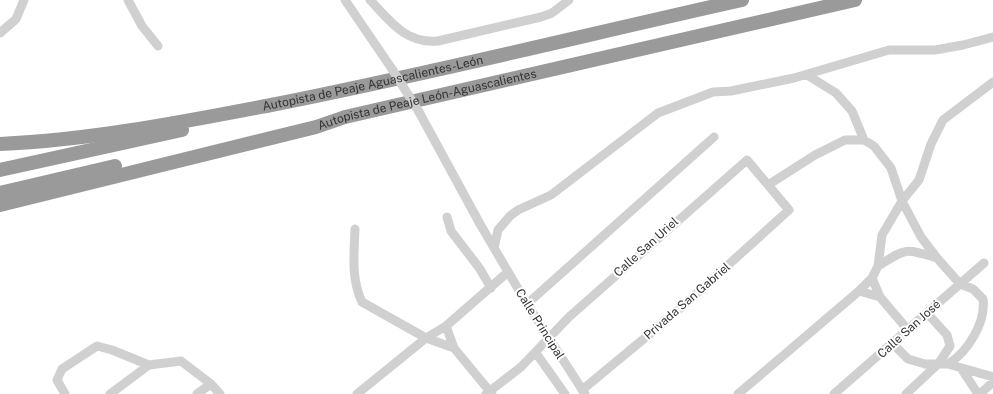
<svg xmlns="http://www.w3.org/2000/svg" width="993" height="394" font-family="'Public Sans',sans-serif">
	<style>
		.lines { fill: none; stroke-linecap: round; stroke-linejoin: round }
		.minor { stroke: #d0d0d0; stroke-width: 9 }
		.highway { stroke: #9a9a9a; stroke-width: 14 }
		.minor-bridge { stroke: #d0d0d0; stroke-width: 9 }
		.labels { text-anchor: middle; dominant-baseline: central; stroke-width: 4; stroke-linejoin: round; paint-order: stroke }
		.street-label { font-size: 12px; fill: #333; stroke: #fff }
	</style>
	<rect width="100%" height="100%" fill="#fff"/>
	<g class="lines">
		<path class="minor" d="M128 0 142 26 158 46
			M345 0 392 69
			M370 0C390 21 406 44 438 41L541 17 552 13 569 0
			M0 33 16 19 24 0
			M807 75 836 93 852 111 864 140 874 146 891 168 902 201 921 237 937 258 960 284 973 289 983 299C986 322 968 352 948 364
			M419 112 480 224 527 304 585 394
			M768 185 815 155 845 140H864
			M447 217 451 231 480 269 491 288
			M355 229C354 254 351 279 362 302L426 338 454 348
			M494 248 498 230 510 216 518 210 551 195 658 113 713 92 731 91 794 78 889 50H935L963 45 993 37
			M878 266C907 248 904 248 937 258
			M872 278 880 297 908 330
			M859 291 880 297
			M527 304 714 137
			M446 326 454 348 492 394
			M893 344 908 359 925 364H948L993 377
			M536 353 565 394
			M961 368 978 394
			M65 394 57 380 62 369 97 346 112 350 149 365
			M110 394 149 365 181 361 211 384 220 394
			M197 394 211 384
			M357 394 426 338 446 326 508 272
			M486 394 521 367 569 317 747 160 789 210 675 313 582 390
			M738 394 859 291 872 278 878 266 882 235 902 201 919 180 931 144 943 120 993 82
			M834 394 984 263
			M906 394 939 363 950 346 947 335 927 313
			M980 394 993 382"/>
		<g class="highway">
			<path id="s1" d="M0 144C91 140 182 122 271 105 429 74 585 35 742 0"/>
			<path d="M0 170 182 130"/>
			<path d="M0 193 115 166"/>
			<path id="s2" d="M0 205 316 127 345 117 855 0"/>
		</g>
		<path class="minor-bridge" d="M392 69 419 112"/>
	</g>
	<g class="labels">
		<g class="street-label">
			<text stroke="none"><textPath href="#s1" startOffset="378">Autopista de Peaje Aguascalientes-León</textPath></text>
			<text stroke="none"><textPath href="#s2" startOffset="440">Autopista de Peaje León-Aguascalientes</textPath></text>
			<text transform="translate(646 247) rotate(-42)">Calle San Uriel</text>
			<text transform="translate(687 301) rotate(-41)">Privada San Gabriel</text>
			<text transform="translate(540 324) rotate(58)">Calle Principal</text>
			<text transform="translate(909 329) rotate(-42)">Calle San José</text>
		</g>
	</g>
</svg>
